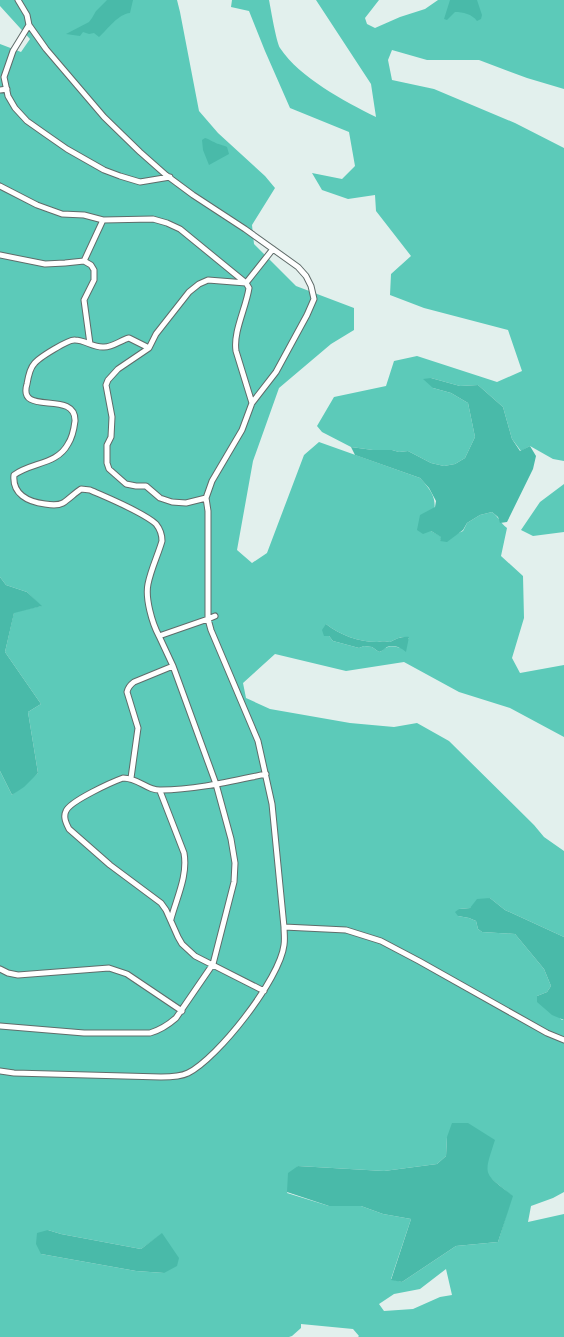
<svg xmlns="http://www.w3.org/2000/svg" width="564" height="1337" font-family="'DejaVu Sans',sans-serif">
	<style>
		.forest { fill: #5ccab9; fill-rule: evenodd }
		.water { fill: #49baa9 }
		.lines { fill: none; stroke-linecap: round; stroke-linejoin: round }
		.street-casing { stroke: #606c6a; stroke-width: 7 }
		.street { stroke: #fff; stroke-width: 5 }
	</style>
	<rect width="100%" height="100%" fill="#e2f0ed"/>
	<path class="forest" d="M0 0H177L180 12 199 111 218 133 265 176 275 188 252 225 254 244 296 286 354 308V330L331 344 279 388 253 461 237 550 252 563 267 553 304 455 319 442 420 478C440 499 435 505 431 531L442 537 440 541 463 531 467 523 480 515 492 512C499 517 500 523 507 528L501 556 523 576 524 618 512 658 520 673 564 665V737L510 708 459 692 404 662 346 671 275 654 243 683 246 698 270 709 350 723 394 727 417 723 449 741 534 825 544 837 564 851V937L505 910 490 898 470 908 459 909 458 916 469 918 476 921 478 929 482 932 515 934 544 969 551 986 547 992 537 996 562 1020H564V1192L553 1198 531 1206 528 1222 564 1214V1337H358L359 1336 353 1329 301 1324V1328L292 1336 289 1337H0V771L12 795 38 773 28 712 41 704 5 652 14 612 41 606 27 592 6 585 0 577V44L21 52 30 39 0 6ZM326 624C340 635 359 642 377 642 382 641 385 641 390 642 396 639 402 635 409 638L402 648C398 648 392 645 388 647 384 648 383 651 379 652L372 647 364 646 359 648 333 641 329 636ZM447 1137 486 1167 488 1176 512 1196 498 1242 456 1246 402 1282 391 1279 411 1219 383 1214 361 1206H329L287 1193 298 1166 384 1171 437 1164 446 1156ZM48 1230 61 1234 141 1249 162 1234 164 1273 136 1271 41 1254ZM446 1269 452 1295 440 1297 413 1309 384 1311 379 1304 394 1294 420 1289Z
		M232 0H269C271 10 276 41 280 48 300 78 344 101 376 117L371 84 316 0H379L365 18 367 24 375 28 400 17 425 9 438 0H564V89L527 78 479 60H427L392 50 388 60 392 80 434 89 515 123 564 148V461L553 459 530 446 521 451 512 439 503 407 478 385 460 386 431 378 433 388 451 393 468 403 475 437 465 458 455 464 444 466 431 463 408 451 399 452 392 450H373L351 447 322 432 317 426 334 397 386 386 394 361 417 356 497 382 522 371 508 330 424 308 390 295 391 274 411 256 376 211 375 195 348 199 322 190 312 173 342 179 355 166 349 132 290 108 265 51 249 11 231 7Z
		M564 484V532L533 536 521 530 540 502Z"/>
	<path class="water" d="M107 0H133L130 13C118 14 108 29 99 37L94 33 89 34 83 32 80 36 66 34 89 22 92 18 96 11Z
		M450 0H477L482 15 481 19 477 21C472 14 463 12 455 12L447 20 444 19Z
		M205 138C210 139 210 141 214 142 219 145 221 144 227 147L229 154 209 165 203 150 202 140Z
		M431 378 460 386 478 385 503 407 512 439 520 451 530 446 536 456 533 469 507 522 500 523 498 517 492 512 480 515 467 523 463 530 447 542 440 541 441 537 431 531 423 534 417 530 420 515 435 507 436 501 429 488 420 478 355 455 351 447 373 450H392L399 452 408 451 431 463 444 466 455 464 465 458 475 437 468 403 451 393 433 388 423 379Z
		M0 577 6 585 27 592 42 606 14 613 5 652 41 704 28 712 38 773 24 787 12 795 0 771Z
		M326 624C340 635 359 642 377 642 382 641 385 641 390 642 396 639 402 636 409 637L406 652C402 648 393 644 387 647 384 649 383 651 379 652L372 647 364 646 359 648 333 641 329 636H324L322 630Z
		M490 898 505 910 564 937V1020L552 1015 537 1002V996L547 992 551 986 544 969 515 934 482 932 478 929 476 921 469 918 458 916 455 912 459 909 470 908 477 899Z
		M452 1123H468L495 1140C483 1177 483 1172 513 1196L498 1242 456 1246 402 1282 391 1280 411 1219 383 1214 361 1206H329L287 1192 288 1173 298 1166 384 1171 437 1164 446 1156 447 1137Z
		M48 1230 61 1234 141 1249 162 1233 179 1258 177 1266 164 1273 136 1271 41 1254 36 1244 37 1233Z"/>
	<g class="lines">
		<defs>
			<path id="street" d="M18 0 27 15 29 25 46 49 104 117 140 152 166 175 193 195 245 229 298 267 306 276 311 286 314 299 307 315 276 372 252 403 242 430 212 481 206 498 208 511V619L159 636C152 623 145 598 148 584 151 569 158 555 162 541 162 535 160 529 156 524 143 512 108 498 90 490L81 489C75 493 69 499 63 503 57 506 51 505 45 504 28 502 12 494 14 475 31 462 57 465 68 444 72 438 74 429 75 421 76 389 17 417 27 384 28 378 30 368 34 364 38 358 69 339 75 340 85 340 94 348 104 347 113 347 121 340 129 338L149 348
				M29 25 13 51 4 77 8 96 15 108 27 121 44 133 67 149 104 170 120 176 140 182 170 177
				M0 90 7 89
				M0 186 37 205 62 214 84 215 103 220 153 219 167 223 180 229 246 283 249 288C246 308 233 332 236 351L252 403
				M0 255 45 264 65 263 84 261 91 265 94 270V280L84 300 90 344
				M84 261 103 220
				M246 283 273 249
				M206 498 186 503 172 502 160 498 146 486H136L126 484 109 469 107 463V445L111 437 112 417 106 385 108 380 118 369 149 348 156 334 189 292 199 284 208 280 246 283
				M131 778 138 728 127 692C128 687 130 685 134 682L173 666
				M160 791 184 853C188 875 177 897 171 919
				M284 927 346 930 381 941 419 961 547 1033 564 1040
				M0 969 8 973 18 975 109 968 127 974 182 1011
				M264 991 195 956 182 944 178 937 166 910 161 903 110 865 69 829C66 823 63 817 66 811 70 801 112 782 123 778 139 778 147 791 161 790 195 790 232 781 266 774
				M0 1026 84 1033H150C160 1030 168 1025 176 1018L213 964 234 882 235 863 231 839 216 784 173 666 159 636
				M0 1071 14 1073 161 1077C170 1077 180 1077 188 1073 218 1058 280 979 284 945 285 939 284 932 284 927L272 804 258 741 211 630 208 619 215 616"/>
		</defs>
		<use href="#street" class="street-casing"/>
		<use href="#street" class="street"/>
	</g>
</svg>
